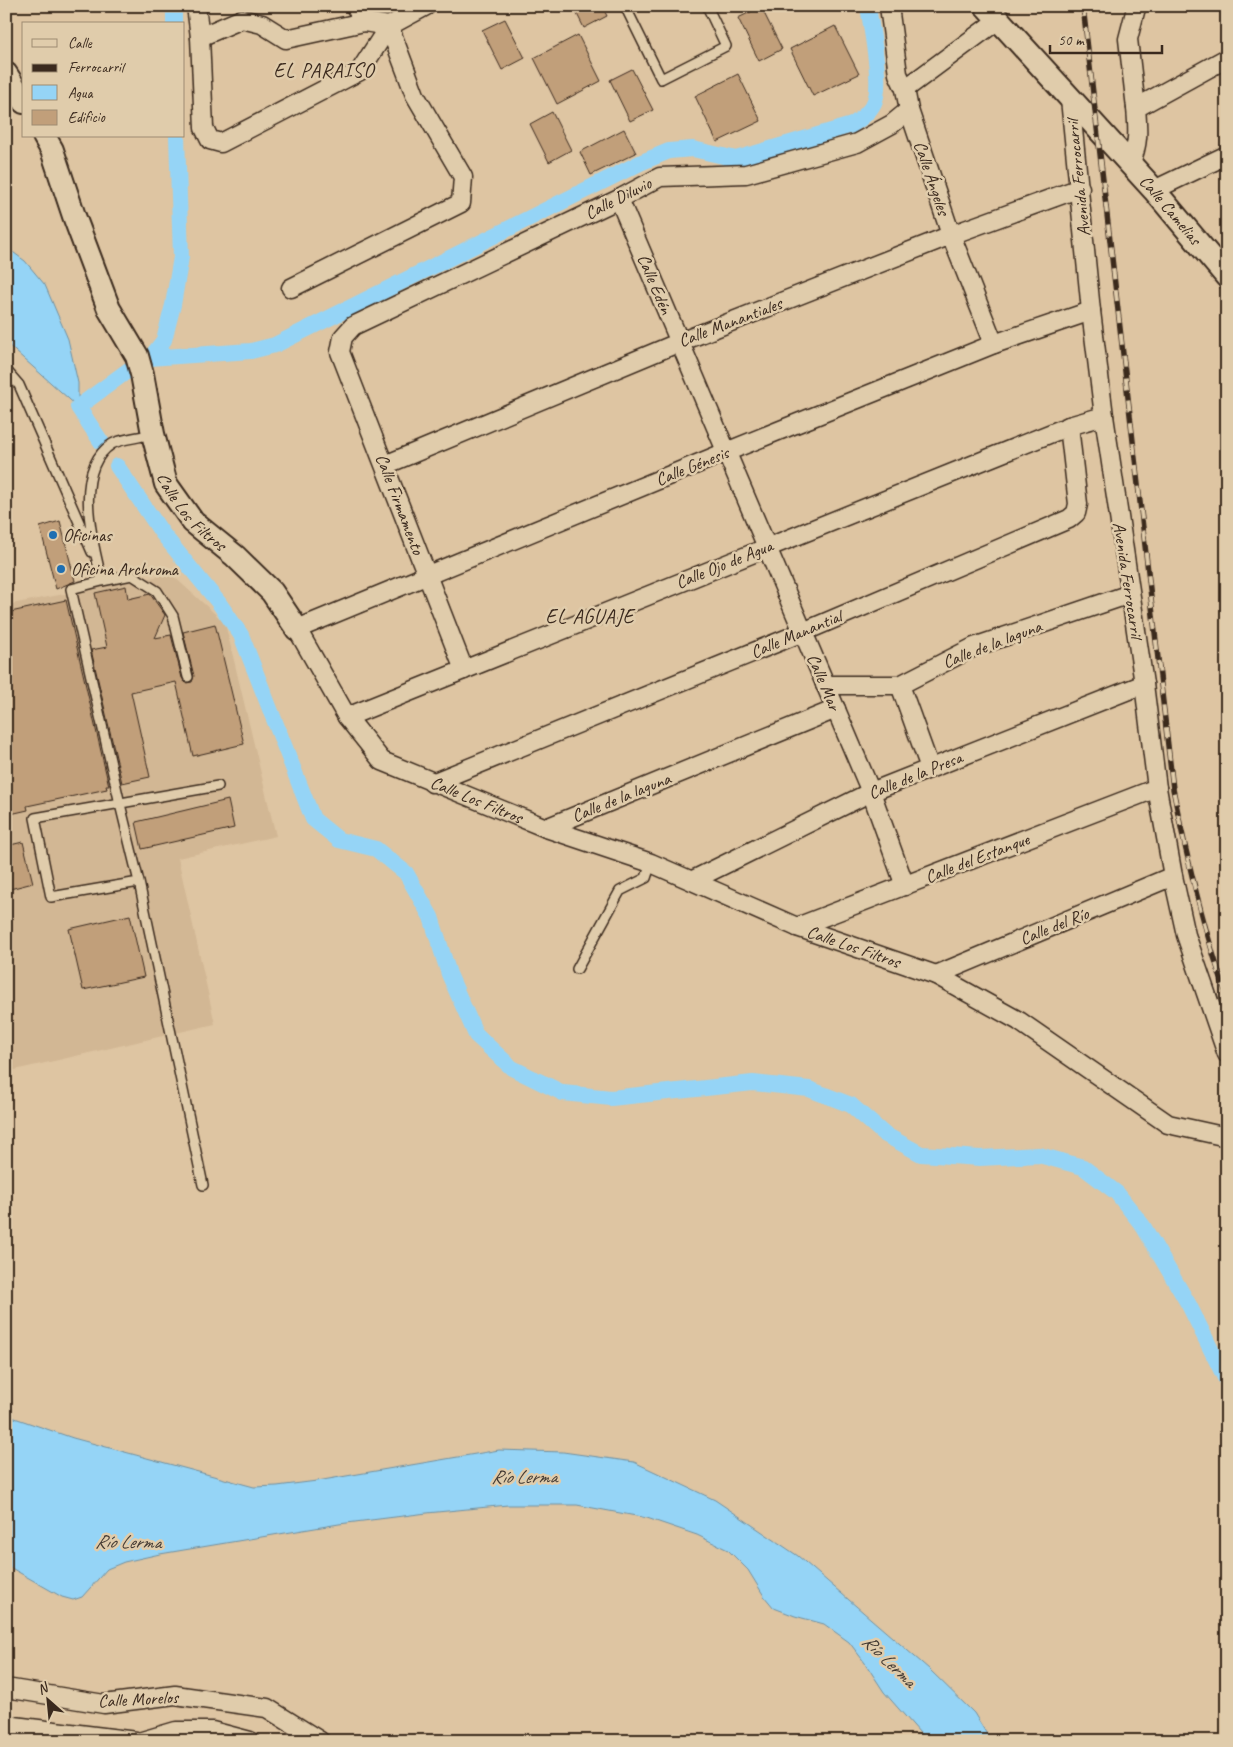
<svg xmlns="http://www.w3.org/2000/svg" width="1233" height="1747" font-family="Caveat,sans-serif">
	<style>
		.built { fill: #d2b794 }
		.water { fill: #95d4f6; stroke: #7190a0 }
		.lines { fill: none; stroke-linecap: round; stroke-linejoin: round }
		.canal { stroke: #95d4f6; stroke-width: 16 }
		.building { fill: #c19f7a; stroke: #3b2a1e }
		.service-casing { stroke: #3b2a1e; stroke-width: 12 }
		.minor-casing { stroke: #3b2a1e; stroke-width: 21 }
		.tertiary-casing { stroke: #3b2a1e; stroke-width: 26 }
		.service { stroke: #e0ccab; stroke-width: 9 }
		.minor { stroke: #e0ccab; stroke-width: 18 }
		.tertiary { stroke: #e0ccab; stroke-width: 22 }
		.rail-casing { stroke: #3b2a1e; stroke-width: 5.5 }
		.rail { stroke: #e0ccab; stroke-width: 4; stroke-dasharray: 11; stroke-linecap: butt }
		.poi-dot { fill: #1f6fb2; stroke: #e0ccab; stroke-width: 2 }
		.labels { text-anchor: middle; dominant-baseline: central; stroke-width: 5; stroke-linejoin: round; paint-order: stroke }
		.street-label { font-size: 18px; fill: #3b2a1e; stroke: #e0ccab }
		.poi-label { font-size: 18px; fill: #3b2a1e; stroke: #e0ccab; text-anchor: start }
		.water-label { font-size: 19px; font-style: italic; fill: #443b34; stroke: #e0ccab }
		.quarter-label { font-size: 20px; letter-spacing: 1px; fill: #3b2a1e; stroke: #e0ccab }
	</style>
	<rect width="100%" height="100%" fill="#dec5a2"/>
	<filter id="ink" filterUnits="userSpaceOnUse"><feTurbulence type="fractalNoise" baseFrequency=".02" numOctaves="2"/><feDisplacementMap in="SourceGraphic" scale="10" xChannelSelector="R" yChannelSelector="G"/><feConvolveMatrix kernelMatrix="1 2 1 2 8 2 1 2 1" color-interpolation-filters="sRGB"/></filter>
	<g filter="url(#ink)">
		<path class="built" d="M171 574 225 623 276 836 178 858 215 1024 6 1072V605Z"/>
		<path class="water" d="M6 247 25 261 45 285 68 339 78 383V407L6 343Z
			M6 1415 73 1438 254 1487 277 1486 317 1481 499 1450 563 1452 634 1462 715 1500 798 1556 929 1669 974 1713 991 1741H927L884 1692 865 1663 849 1642 824 1624 795 1616 774 1608 764 1596 748 1570 728 1550 697 1535 647 1518 577 1505H508L427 1513 339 1524 160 1554 124 1562 107 1569 82 1597 73 1600 62 1597 6 1565Z"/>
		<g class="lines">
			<path class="canal" d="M174 6V24
				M151 357 164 340 173 305 181 257 177 136
				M149 358 251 351 275 345 642 162 669 151 693 149 736 159 852 125C861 119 869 113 874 103 883 85 871 28 868 6
				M102 443 78 407 130 369
				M117 466 162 533 219 603 241 635 313 819 339 840 376 849 406 873 431 917 449 974 476 1035 512 1068 563 1093 611 1098 753 1083 809 1089 851 1105 884 1134 921 1154 980 1158 1039 1155 1083 1167 1117 1193 1143 1226 1189 1305 1227 1382"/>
		</g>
		<path class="building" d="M573 6H602L607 16 584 28Z
			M761 7 782 49 759 61 738 18Z
			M505 19 525 58 502 70 482 30Z
			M835 26 859 74 813 96 790 49Z
			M578 35 601 81 557 104 534 58Z
			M632 69 653 110 630 121 610 80Z
			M738 74 761 121 717 142 695 96Z
			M552 112 571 150 549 162 530 124Z
			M624 129 636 153 591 175 580 152Z
			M60 521 75 581 56 589 40 527Z
			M126 586 128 599 150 594 165 615 155 638 171 635 182 678 186 683 192 682 194 676 183 632 215 624 244 744 193 756 176 682 131 692 150 777 122 783 91 650 107 647 95 593Z
			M66 600 109 786H106L107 789 27 806 28 810 6 815V613Z
			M228 800 234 828 142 849 136 822Z
			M23 842 33 883 6 890V846Z
			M130 915 144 977 83 990 69 929Z"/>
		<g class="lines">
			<defs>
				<path id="service" d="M625 6 661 79 726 46 707 6
					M6 370 19 385 92 552
					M153 434C142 437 120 439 112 444 72 469 93 544 102 581L71 589 120 804 139 882 203 1185
					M102 581 132 575 157 591 173 616 188 677
					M139 882 51 897 35 818 218 786
					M577 969 620 891 646 878 651 863"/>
				<g id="minor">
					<path d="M196 6 200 37 204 128 210 140 221 143 360 71 389 26 426 6"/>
					<path d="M355 6 364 22"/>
					<path d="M889 6 898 74 905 89 909 110 951 235 994 344"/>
					<path d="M200 37 242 19 262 24 286 39 364 22 389 26"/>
					<path d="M905 89 998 20"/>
					<path d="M1070 99 1091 311 1104 416 1144 684 1157 788 1173 876 1186 935 1227 1054"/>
					<path d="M1136 108 1128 39 1136 8 1138 6"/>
					<path d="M1130 165C1139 143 1138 131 1136 108L1227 58"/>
					<path d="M1154 190 1227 155"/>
					<path d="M619 199 871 792 905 886"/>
					<path d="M291 288 461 203 463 177 415 95 389 26"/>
					<path id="s1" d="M1091 311 994 344 726 452 297 629 347 717 382 761 546 828 651 863 797 927 936 975 1019 1021 1168 1124 1227 1137"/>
					<path d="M385 465 680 342 951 235 1080 188"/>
					<path d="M464 670 340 352 343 337 353 326 619 199 660 177 746 174 857 143 892 124 909 110"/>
					<path d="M825 685H900L974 647 1130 594"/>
					<path d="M900 685 930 768"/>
					<path d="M347 717 1069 426 1104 416"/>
					<path d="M432 783 803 632 1069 519 1076 513 1078 504 1069 426"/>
					<path d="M546 828 836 709"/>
					<path d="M693 880 871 792 1144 684"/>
					<path d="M797 927 1157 788"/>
					<path d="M936 975 1173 876"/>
					<path d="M6 1688 104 1704 175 1695 267 1708 320 1741"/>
					<path d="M6 1725 136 1741"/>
					<path d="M6 1730 13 1741"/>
					<path d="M142 1741 176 1731H212L250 1741"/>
				</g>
				<g id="tertiary">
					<path id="s2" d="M986 6 1154 190 1227 277"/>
					<path d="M6 74 24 102"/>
					<path id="s3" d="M44 136 52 150 74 216 109 309 137 356 142 374 153 434 166 484 193 522 235 556 272 592 297 629"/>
				</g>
			</defs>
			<use href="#service" class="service-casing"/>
			<use href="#minor" class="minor-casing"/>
			<use href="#tertiary" class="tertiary-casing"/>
			<use href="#service" class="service"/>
			<use href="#minor" class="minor"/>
			<use href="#tertiary" class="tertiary"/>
			<defs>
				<path id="rail" d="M1083 6 1173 789C1187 859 1203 929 1227 996"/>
			</defs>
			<use href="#rail" class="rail-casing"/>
			<use href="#rail" class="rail"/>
		</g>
	</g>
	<g class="poi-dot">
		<circle cx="53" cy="535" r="5"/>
		<circle cx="61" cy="569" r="5"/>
	</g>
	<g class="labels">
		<g class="street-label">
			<text transform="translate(932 178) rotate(71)">Calle Ángeles</text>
			<text transform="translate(1078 178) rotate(-96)">Avenida Ferrocarril</text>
			<text transform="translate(618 198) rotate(-27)">Calle Diluvio</text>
			<text stroke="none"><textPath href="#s2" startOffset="275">Calle Camelias</textPath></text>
			<text transform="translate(655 284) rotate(67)">Calle Edén</text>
			<text transform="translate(730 322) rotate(-21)">Calle Manantiales</text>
			<text transform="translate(692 466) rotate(-22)">Calle Génesis</text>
			<text transform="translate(400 504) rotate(69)">Calle Firmamento</text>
			<text stroke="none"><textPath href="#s3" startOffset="409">Calle Los Filtros</textPath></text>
			<text transform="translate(724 564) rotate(-22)">Calle Ojo de Agua</text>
			<text transform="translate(1128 580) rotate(81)">Avenida Ferrocarril</text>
			<text transform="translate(796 634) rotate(-23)">Calle Manantial</text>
			<text transform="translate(992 644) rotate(-21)">Calle de la laguna</text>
			<text transform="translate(824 682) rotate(67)">Calle Mar</text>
			<text transform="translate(915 775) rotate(-22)">Calle de la Presa</text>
			<text transform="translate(621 797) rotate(-22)">Calle de la laguna</text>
			<text stroke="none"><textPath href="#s1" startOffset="1115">Calle Los Filtros</textPath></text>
			<text transform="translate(977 858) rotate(-21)">Calle del Estanque</text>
			<text transform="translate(1054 926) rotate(-22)">Calle del Río</text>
			<text stroke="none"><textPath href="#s1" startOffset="1520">Calle Los Filtros</textPath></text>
			<text transform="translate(138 1699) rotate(-3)">Calle Morelos</text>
		</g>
		<g class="poi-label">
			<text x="63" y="535">Oficinas</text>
			<text x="71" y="569">Oficina Archroma</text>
		</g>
		<g class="water-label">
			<text x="524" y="1477">Río Lerma</text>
			<text transform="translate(128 1542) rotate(1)">Río Lerma</text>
			<text transform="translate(889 1661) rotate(44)">Río Lerma</text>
		</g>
		<g class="quarter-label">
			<text x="324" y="70">EL PARAISO</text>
			<text x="590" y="616">EL AGUAJE</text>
		</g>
	</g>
	<rect width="1233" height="1747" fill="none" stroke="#e0ccab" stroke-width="25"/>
	<rect x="12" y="12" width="1208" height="1722" fill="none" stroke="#3b2a1e" stroke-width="2" filter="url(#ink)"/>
	<rect x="22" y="22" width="162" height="115" fill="#e0ccab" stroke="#9e8b73"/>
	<rect x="32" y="39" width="25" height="8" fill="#e0ccab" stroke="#9e8b73"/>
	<text x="68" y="48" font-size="15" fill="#3b2a1e">Calle</text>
	<rect x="32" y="64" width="25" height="8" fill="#3b2a1e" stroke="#9e8b73"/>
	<text x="68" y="72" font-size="15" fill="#3b2a1e">Ferrocarril</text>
	<rect x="32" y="85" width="25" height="15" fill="#95d4f6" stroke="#9e8b73"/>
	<text x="68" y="98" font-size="15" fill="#3b2a1e">Agua</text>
	<rect x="32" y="110" width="25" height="15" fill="#c19f7a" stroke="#9e8b73"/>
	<text x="68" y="122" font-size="15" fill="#3b2a1e">Edificio</text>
	<g transform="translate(48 1700) rotate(333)" stroke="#e0ccab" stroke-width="4" paint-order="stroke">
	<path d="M0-4L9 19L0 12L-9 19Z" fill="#3b2a1e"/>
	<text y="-8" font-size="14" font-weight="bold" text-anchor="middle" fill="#3b2a1e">N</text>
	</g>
	<path d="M1050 45v8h112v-8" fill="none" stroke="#3b2a1e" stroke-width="2.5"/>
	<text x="1058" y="45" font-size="15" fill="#3b2a1e" stroke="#e0ccab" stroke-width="4" paint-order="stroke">50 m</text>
</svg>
